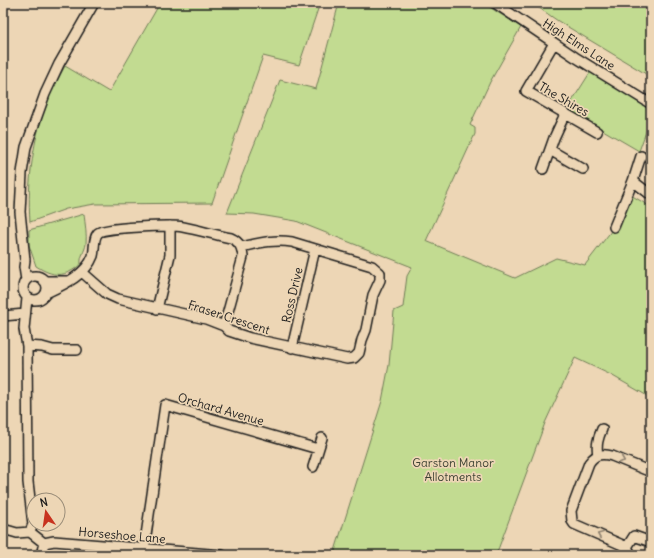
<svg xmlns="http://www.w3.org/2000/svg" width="654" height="558" font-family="Delius,sans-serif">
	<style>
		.green { fill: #c2db91; stroke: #6f7c56 }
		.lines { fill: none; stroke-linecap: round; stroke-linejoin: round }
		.minor-casing { stroke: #1c1c1c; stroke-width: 12 }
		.minor { stroke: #edd6b5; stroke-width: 9 }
		.oneway { stroke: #8f8270 }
		.labels { text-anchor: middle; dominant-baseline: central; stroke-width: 3.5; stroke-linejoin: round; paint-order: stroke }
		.street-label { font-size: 12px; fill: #1c1c1c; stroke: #edd6b5 }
		.park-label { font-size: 12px; fill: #3d4233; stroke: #edd6b5 }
	</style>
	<rect width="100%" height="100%" fill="#edd6b5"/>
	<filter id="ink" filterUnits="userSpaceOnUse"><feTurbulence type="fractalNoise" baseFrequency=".025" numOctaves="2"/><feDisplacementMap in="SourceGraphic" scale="8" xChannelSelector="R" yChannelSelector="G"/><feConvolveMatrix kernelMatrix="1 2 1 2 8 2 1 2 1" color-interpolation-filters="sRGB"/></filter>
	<g filter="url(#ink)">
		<path class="green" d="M160 3H320L299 65 263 56 212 203 95 204 66 209 30 222C27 180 33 139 48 99 53 88 59 77 65 66L109 92Z
			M339 3H483L521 27 490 82 470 125 475 128V134L426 241 515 278 556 258 585 265 612 230 629 194 651 207V398L611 375 575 358 545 423 496 555H335L334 554 382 401 389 365 394 311 403 307 407 276 412 267 296 221 254 214 227 213 280 80 316 89Z
			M532 3H651V77L558 21Z
			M591 71 651 108V118L639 151 567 109Z
			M84 214C85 224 87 234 86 244 85 251 80 256 81 264 65 278 53 277 36 266L29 245V230Z"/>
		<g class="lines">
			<defs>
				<path id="minor" d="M495 3 575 57 651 104
					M554 43 526 91 597 132
					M550 150 583 169
					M543 169 554 138 565 114
					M633 181 651 195
					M614 227 633 181 641 156
					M82 272 107 294 118 299 206 319 224 326 229 331 250 338 347 359 354 358 359 353 362 340 366 330 373 295 380 280V273L372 266 292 242C274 239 259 243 241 247
					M23 288a12 12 0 1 1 24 0a12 12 0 1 1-24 0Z
					M26 280 24 267 25 260 20 212 22 173 26 147 45 94 59 64 94 3
					M44 281H68
					M46 293C63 285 86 275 93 256 95 249 93 238 98 233 104 227 173 225 183 227 199 230 215 235 231 238 240 242 242 248 243 257L224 326
					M27 298 24 329 27 346 28 482 33 524 30 532
					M157 309 170 255V226
					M3 316 25 314
					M27 346 42 347 53 350H77
					M292 348 315 249
					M598 455C596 445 598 438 602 429
					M313 467 322 438
					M3 529 17 533 30 532 44 543
					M44 543 54 541 222 555
					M627 547 634 536 651 542
					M144 549 165 405 318 449
					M41 555 44 543
					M631 555 627 547 574 524 572 521 571 511 589 463C595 454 602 453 612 456L651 472"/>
			</defs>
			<use href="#minor" class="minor-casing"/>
			<use href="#minor" class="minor"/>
		</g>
		<defs><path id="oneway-chevron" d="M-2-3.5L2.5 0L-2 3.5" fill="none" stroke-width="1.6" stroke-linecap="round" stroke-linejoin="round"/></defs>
		<g class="oneway">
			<use href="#oneway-chevron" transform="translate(622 460) rotate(23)"/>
			<use href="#oneway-chevron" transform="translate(600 535) rotate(-158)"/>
		</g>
	</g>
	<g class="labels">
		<g class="street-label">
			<text transform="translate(579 44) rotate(33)">High Elms Lane</text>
			<text transform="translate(564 99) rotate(30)">The Shires</text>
			<text transform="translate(292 295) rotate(-77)">Ross Drive</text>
			<text transform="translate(229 317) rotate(18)">Fraser Crescent</text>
			<text transform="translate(221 409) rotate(16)">Orchard Avenue</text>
			<text transform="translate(122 535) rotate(5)">Horseshoe Lane</text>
		</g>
		<g class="park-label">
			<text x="453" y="462">Garston Manor<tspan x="453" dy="14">Allotments</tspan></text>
		</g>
	</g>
	<rect width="654" height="558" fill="none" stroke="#edd6b5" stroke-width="16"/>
	<rect x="8" y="8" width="638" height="542" fill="none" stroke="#1c1c1c" stroke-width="1.5" filter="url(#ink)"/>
	<g transform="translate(46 512) rotate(347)"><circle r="19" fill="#edd6b5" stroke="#998c78"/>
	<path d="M0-3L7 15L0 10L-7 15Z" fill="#c8321e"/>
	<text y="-6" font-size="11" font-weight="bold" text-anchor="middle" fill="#1c1c1c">N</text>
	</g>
</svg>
